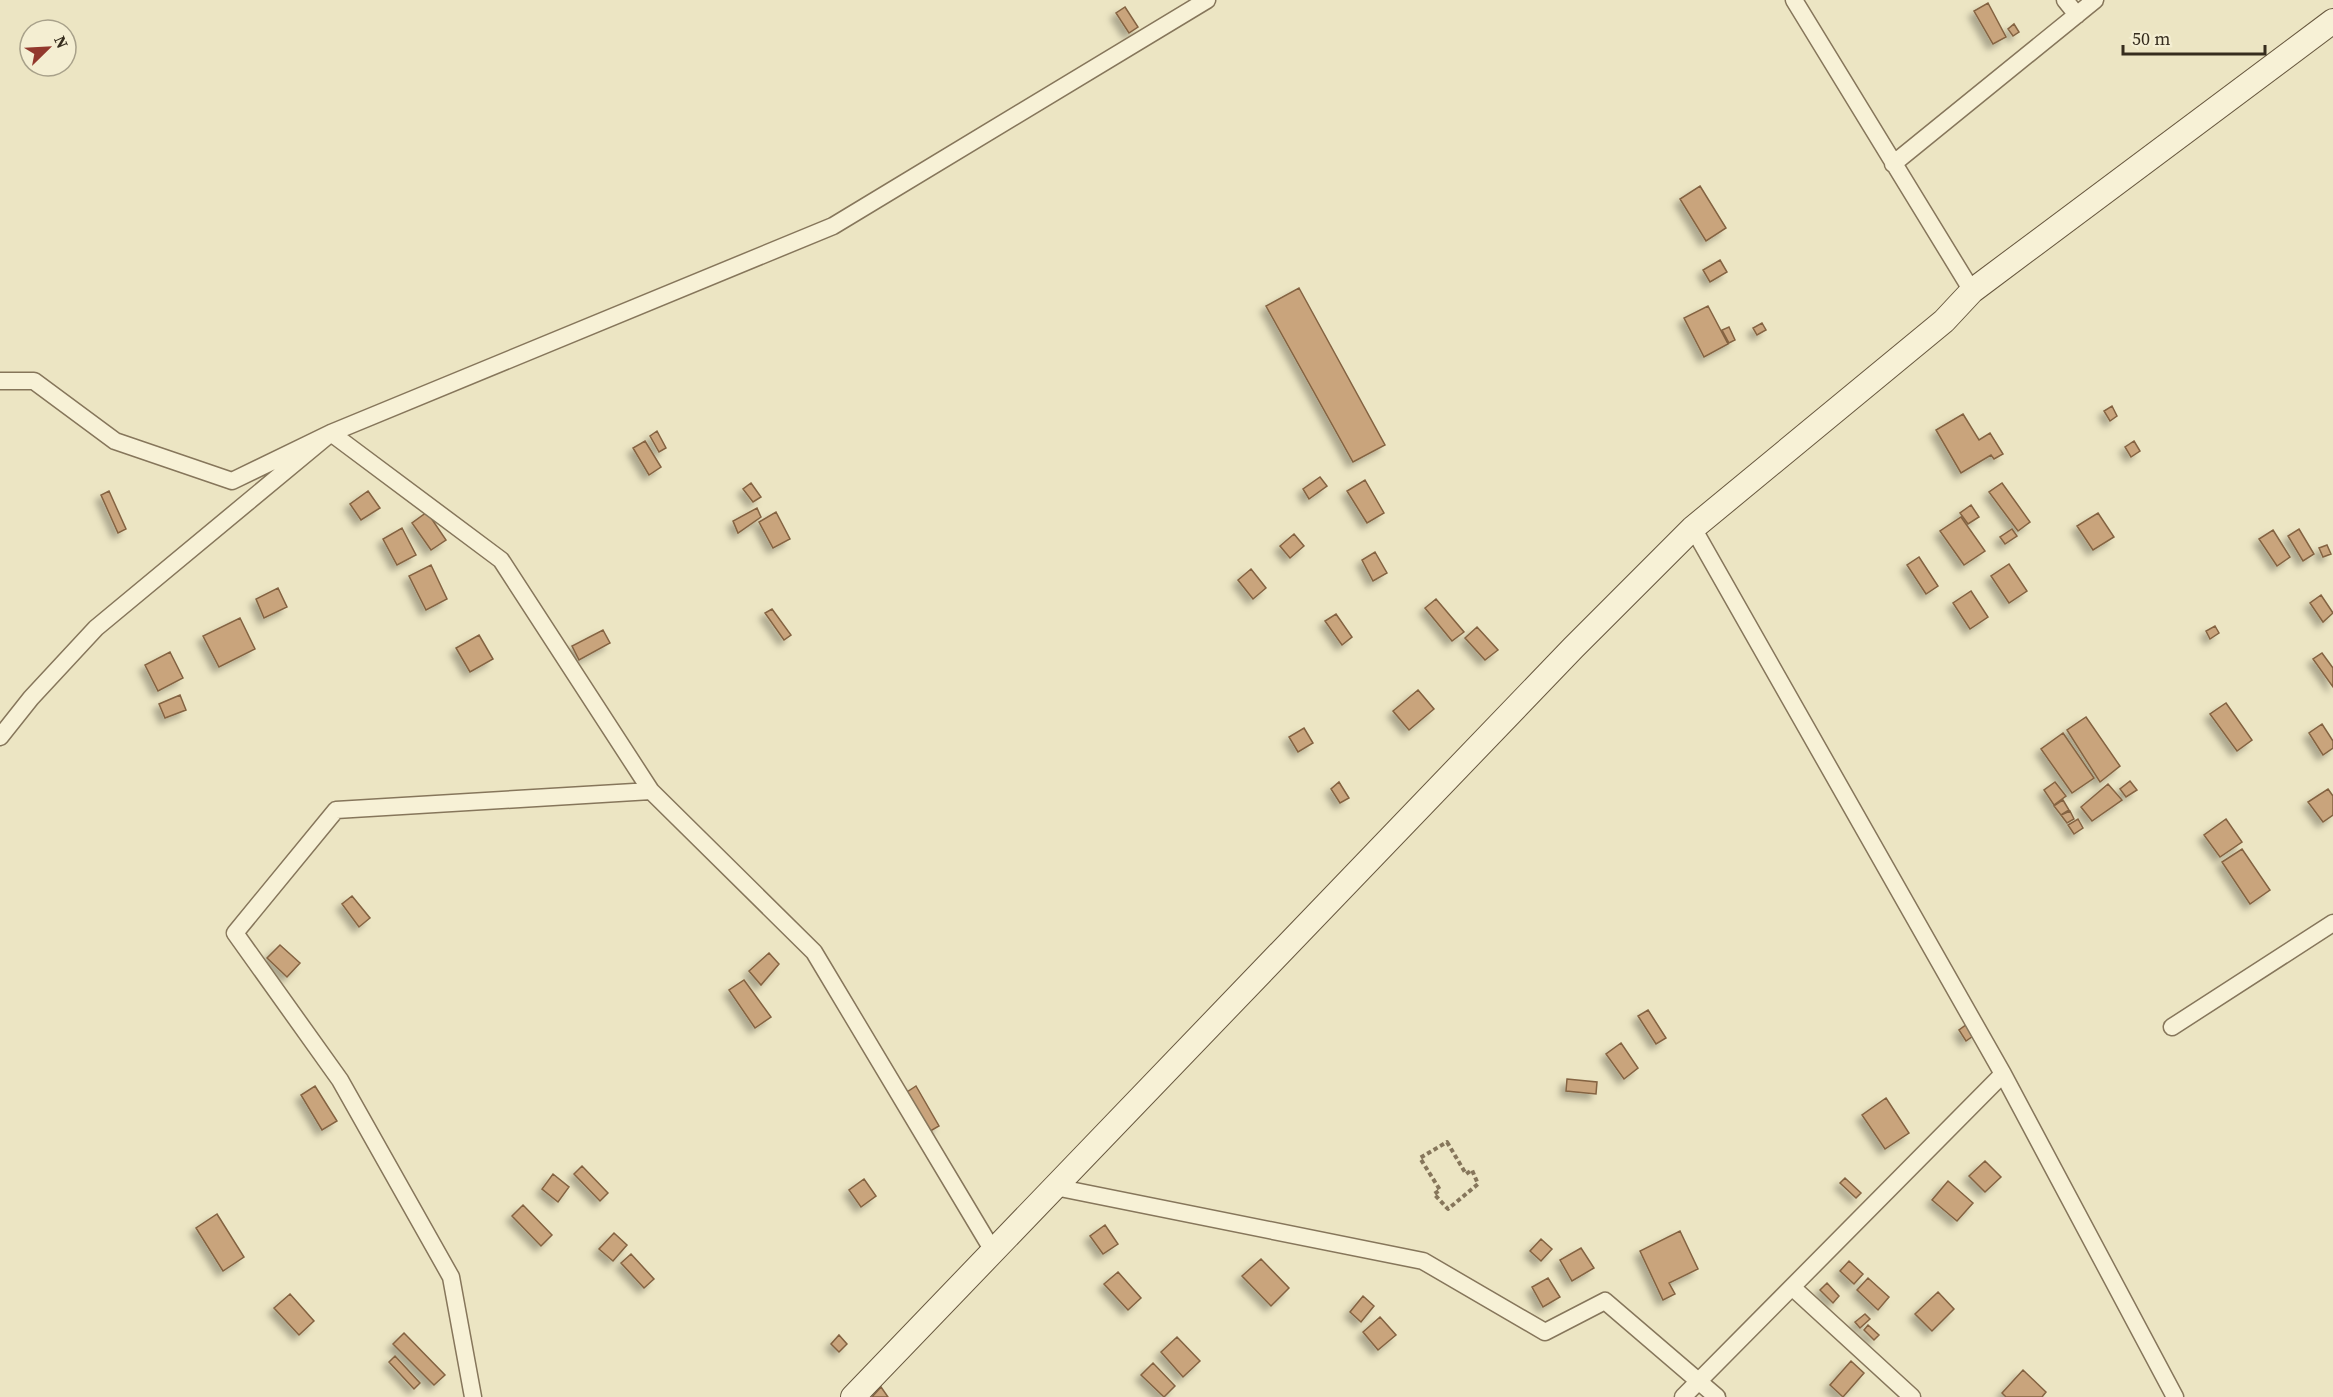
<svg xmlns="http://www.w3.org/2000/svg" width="2333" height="1397" font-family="'Source Serif 4',serif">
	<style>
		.building { fill: #c9a47b; stroke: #846342; stroke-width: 1.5; filter: url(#shadow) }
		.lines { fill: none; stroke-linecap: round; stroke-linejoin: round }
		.minor-casing { stroke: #86765b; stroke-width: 19 }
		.secondary-casing { stroke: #67573e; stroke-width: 26 }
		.path { stroke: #86765b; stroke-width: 4; stroke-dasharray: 4.5 3; stroke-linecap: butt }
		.minor { stroke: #f7f1d6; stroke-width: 16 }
		.secondary { stroke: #f7f1d6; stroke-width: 24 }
	</style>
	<defs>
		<filter id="shadow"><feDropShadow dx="-5.5" dy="5.5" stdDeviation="3" flood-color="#0004"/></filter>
	</defs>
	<rect width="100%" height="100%" fill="#ece5c3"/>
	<path class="building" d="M1988 3 2006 37 1993 44 1974 11Z
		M1125 7 1138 27 1129 33 1116 13Z
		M2014 24 2019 32 2013 36 2008 29Z
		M1700 186 1726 228 1706 241 1680 199Z
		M1720 260 1727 272 1710 282 1703 270Z
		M1299 288 1385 445 1353 462 1266 306Z
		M1708 306 1728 344 1704 357 1684 318Z
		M1762 323 1766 330 1757 335 1753 328Z
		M1729 327 1735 340 1729 343 1722 330Z
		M2112 406 2117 416 2110 421 2104 411Z
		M1963 414 1979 440 1990 433 2003 454 1994 459 1991 455 1961 473 1936 430Z
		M657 431 666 448 659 452 650 436Z
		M645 441 661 467 649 475 633 448Z
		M2134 441 2140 451 2131 457 2125 447Z
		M1320 477 1327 486 1309 499 1303 489Z
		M1365 480 1384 513 1367 523 1347 491Z
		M751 483 761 497 753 502 743 489Z
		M2002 483 2030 522 2018 531 1989 492Z
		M109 491 126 529 118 533 101 495Z
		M368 491 380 508 361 520 350 504Z
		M1971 505 1979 517 1968 524 1960 513Z
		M757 508 761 517 738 533 733 521Z
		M427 512 446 540 431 550 412 523Z
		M776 512 790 539 773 548 759 522Z
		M2098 513 2114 537 2093 550 2077 526Z
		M1961 517 1985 551 1964 565 1940 531Z
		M402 528 416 555 397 565 383 539Z
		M2012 529 2017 536 2005 544 2000 537Z
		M2299 529 2314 554 2303 561 2288 536Z
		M2273 530 2290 557 2277 566 2259 539Z
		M1294 534 1304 546 1290 558 1280 546Z
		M2327 545 2331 554 2323 557 2319 548Z
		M1375 552 1387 573 1373 581 1362 560Z
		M1919 557 1938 586 1926 594 1907 565Z
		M2009 564 2027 591 2009 603 1991 576Z
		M431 565 447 599 426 610 409 576Z
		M1251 569 1266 588 1253 599 1238 580Z
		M278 588 287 607 264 618 256 599Z
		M1971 591 1988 617 1970 629 1953 603Z
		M2321 595 2333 613 2323 622 2310 603Z
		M1436 599 1464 632 1452 641 1425 608Z
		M772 609 791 635 784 640 765 613Z
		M1336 614 1352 637 1342 645 1325 621Z
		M240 618 255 649 219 667 203 636Z
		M2215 626 2219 633 2210 639 2206 631Z
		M1477 627 1498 650 1485 660 1465 638Z
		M603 630 610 643 579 660 572 646Z
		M479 635 493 659 470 672 456 648Z
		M170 652 183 678 158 691 145 665Z
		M2322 653 2333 668V687L2313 659Z
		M1418 690 1434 709 1409 730 1393 711Z
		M180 695 186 710 165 718 159 704Z
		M2226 703 2252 740 2237 751 2210 714Z
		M2086 717 2120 766 2100 782 2067 730Z
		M2322 724 2333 741V748L2323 755 2309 733Z
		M1304 728 1313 743 1298 752 1289 737Z
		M2063 733 2094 778 2072 793 2041 749Z
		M2130 781 2137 790 2126 797 2120 789Z
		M1339 782 1349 798 1340 803 1331 789Z
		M2055 782 2066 796 2054 805 2044 790Z
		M2108 784 2122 800 2092 821 2081 807Z
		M2328 789 2333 796V815L2323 822 2308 802Z
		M2063 800 2069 810 2061 815 2054 806Z
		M2070 811 2074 819 2067 823 2061 815Z
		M2078 819 2083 828 2074 834 2068 825Z
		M2226 819 2242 842 2220 857 2204 835Z
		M2242 849 2270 890 2250 904 2222 862Z
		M352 896 370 918 359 927 342 904Z
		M280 945 300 963 287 977 267 958Z
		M769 953 779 964 761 985 749 971Z
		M744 980 771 1017 755 1028 729 990Z
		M1648 1010 1666 1038 1656 1044 1638 1016Z
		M1970 1022 1976 1034 1966 1041 1959 1030Z
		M1621 1043 1638 1068 1624 1079 1606 1054Z
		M1567 1079 1597 1082 1596 1094 1566 1091Z
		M315 1086 337 1121 322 1130 301 1095Z
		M916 1086 939 1126 927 1133 904 1094Z
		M1886 1098 1909 1133 1885 1149 1862 1115Z
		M1985 1161 2001 1177 1985 1192 1969 1176Z
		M582 1166 608 1193 600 1201 574 1174Z
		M553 1174 569 1187 558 1202 542 1189Z
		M1845 1178 1861 1193 1856 1198 1840 1183Z
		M864 1179 876 1196 861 1207 849 1190Z
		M1948 1181 1973 1203 1957 1221 1932 1200Z
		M523 1205 552 1235 541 1246 512 1216Z
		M217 1214 244 1257 223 1271 196 1228Z
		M1105 1225 1118 1244 1103 1254 1090 1236Z
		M1680 1231 1698 1269 1669 1283 1675 1294 1663 1300 1640 1251Z
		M614 1233 627 1245 613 1261 599 1249Z
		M1541 1239 1552 1249 1541 1261 1530 1251Z
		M1581 1248 1594 1268 1572 1281 1560 1260Z
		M631 1254 654 1279 644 1288 621 1263Z
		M1261 1259 1289 1288 1271 1306 1242 1276Z
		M1849 1261 1863 1274 1854 1284 1840 1271Z
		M1118 1272 1141 1298 1128 1310 1104 1284Z
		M1548 1278 1560 1297 1543 1307 1532 1287Z
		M1868 1278 1889 1297 1878 1310 1857 1290Z
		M1827 1283 1839 1296 1833 1303 1820 1290Z
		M1938 1292 1954 1309 1932 1331 1915 1314Z
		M290 1294 314 1321 299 1335 274 1308Z
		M1363 1296 1374 1306 1361 1322 1350 1312Z
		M1865 1314 1870 1319 1860 1328 1855 1322Z
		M1380 1317 1396 1335 1378 1350 1363 1332Z
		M1868 1325 1879 1335 1874 1340 1864 1330Z
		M404 1333 445 1375 434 1385 393 1344Z
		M839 1335 847 1344 839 1352 831 1344Z
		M1177 1337 1200 1361 1183 1377 1161 1352Z
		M395 1356 420 1383 414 1389 389 1362Z
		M1851 1361 1864 1373 1843 1397 1830 1385Z
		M1153 1363 1175 1386 1164 1397 1141 1375Z
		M2023 1370 2046 1392 2042 1397H2006L2002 1393Z
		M881 1387 888 1397H872Z"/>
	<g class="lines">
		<defs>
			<path id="minor" d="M1794 0 1972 291
				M2065 0 2077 15
				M1893 164 2095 0
				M0 381H34L115 441 232 481 331 433 833 226 1207 0
				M1693 528 2003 1074 2175 1397
				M0 737 31 698 96 628 331 433 501 560 651 791
				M2172 1027 2333 923
				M1055 1187 1423 1261 1545 1332 1605 1301 1717 1397
				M1792 1287 1912 1397
				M473 1397 451 1277 340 1080 235 933 336 810 651 791 814 952 993 1251
				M1683 1397 2003 1074"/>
			<path id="secondary" d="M853 1397 1573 648 1693 528 1944 321 1972 291 2333 21"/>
		</defs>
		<use href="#minor" class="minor-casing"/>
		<use href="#secondary" class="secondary-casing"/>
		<path class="path" d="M1447 1142 1466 1174 1472 1170 1478 1184 1448 1209 1434 1194 1440 1190 1420 1158Z"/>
		<use href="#minor" class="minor"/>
		<use href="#secondary" class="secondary"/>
	</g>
	<g transform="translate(48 48) rotate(66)"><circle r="28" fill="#f4eed2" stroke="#a8a18a" stroke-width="1.5"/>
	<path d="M0-4.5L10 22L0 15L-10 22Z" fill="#92382d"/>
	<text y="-9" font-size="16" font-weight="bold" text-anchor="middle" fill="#362d1e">N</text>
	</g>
	<path d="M2123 45v9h142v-9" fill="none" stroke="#362d1e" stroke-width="3"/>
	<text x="2132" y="45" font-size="18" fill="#362d1e" stroke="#f4eed2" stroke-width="4.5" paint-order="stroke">50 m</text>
</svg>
